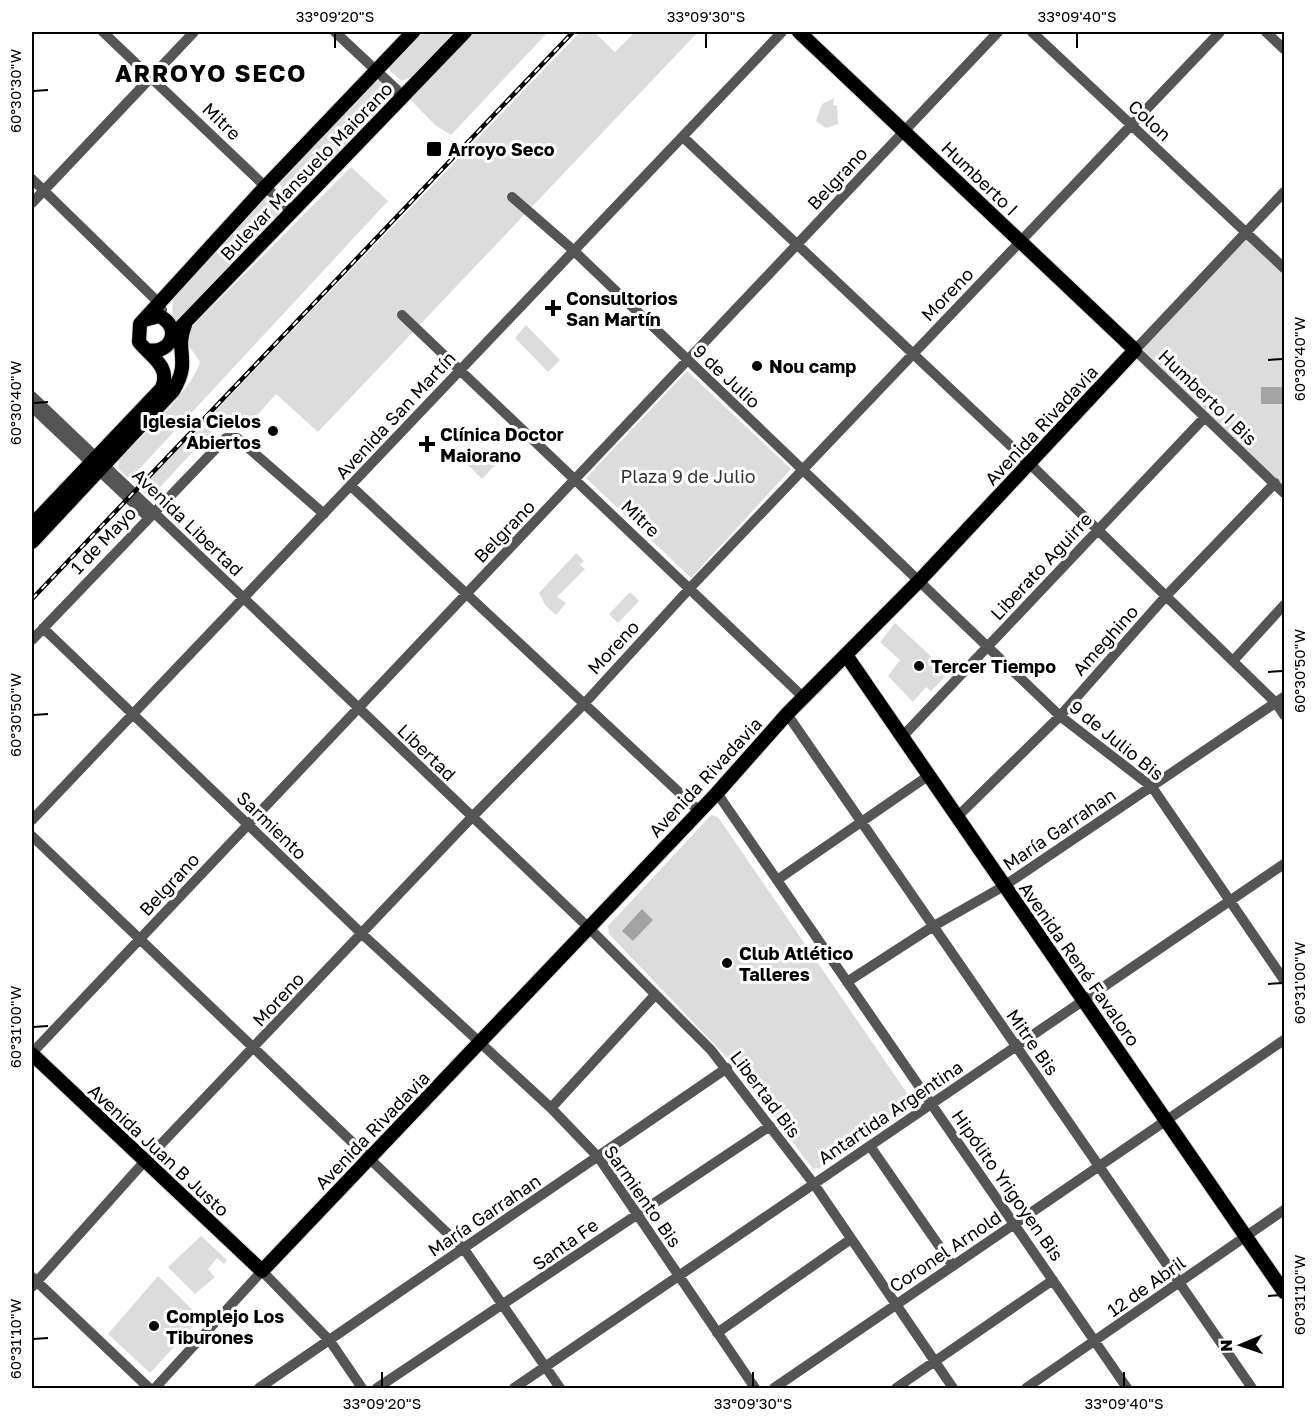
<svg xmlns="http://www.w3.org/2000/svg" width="1316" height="1420" font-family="'Golos Text',sans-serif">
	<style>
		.green { fill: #dcdcdc }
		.water { fill: #a3a3a3 }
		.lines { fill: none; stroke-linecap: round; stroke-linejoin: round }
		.major-casing { stroke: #dbdbdb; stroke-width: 16 }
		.minor { stroke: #555; stroke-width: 10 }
		.major { stroke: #000; stroke-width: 14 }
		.rail-casing { stroke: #000; stroke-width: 4.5 }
		.rail { stroke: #fff; stroke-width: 2; stroke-dasharray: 7; stroke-linecap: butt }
		.ticks { fill: none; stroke: #000; stroke-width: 2 }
		.poi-dot { fill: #000; stroke: #fff; stroke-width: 2 }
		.labels { text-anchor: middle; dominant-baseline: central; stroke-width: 6; stroke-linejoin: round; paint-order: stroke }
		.street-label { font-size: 18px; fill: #000; stroke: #fff }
		.poi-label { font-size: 18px; font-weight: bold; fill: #000; stroke: #fff; text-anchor: start }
		.park-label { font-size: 18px; fill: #333; stroke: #fff }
		.district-label { font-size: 24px; font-weight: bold; letter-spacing: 1.5px; fill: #000; stroke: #fff }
		.neatline { fill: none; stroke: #000; stroke-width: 2 }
		.ticks-label { font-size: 15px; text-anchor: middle; fill: #000 }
	</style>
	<rect width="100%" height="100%" fill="#fff"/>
	<path class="green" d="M418 32H461L418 74 402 81 390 71 389 66Z
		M470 32H548L451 135 435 125 408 97Z
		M580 32H594L615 52 635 32H698L318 432 276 394 243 431 232 419 224 418 150 498 140 489Z
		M378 78 394 93V97L297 201 278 183Z
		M834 98 833 105 837 106 838 124 826 128 816 121 822 104Z
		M351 167 388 201 130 479 118 469 119 460C140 438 192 390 200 362L189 346 190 329Z
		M265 196 279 207 281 214 177 322 172 317 173 297Z
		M1246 232 1284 268V493L1135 350Z
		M526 325 560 360 548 372 515 338Z
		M687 371 791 469 691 578 586 478Z
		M469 444 477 453 482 448 495 465 482 479 458 455Z
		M576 553 584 561 580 565 585 569 557 597 566 603 556 615 546 606 539 593Z
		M630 592 639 601 618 623 609 614Z
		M895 623 949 673 931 691 926 687 913 702 888 676 900 660 880 642Z
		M711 815 718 817 913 1102 912 1108 820 1168 813 1169 732 1063 609 934 608 926Z
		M201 1236 227 1260 224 1264 217 1258 208 1269 215 1277 195 1294 168 1267Z
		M158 1276 201 1318 150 1373 108 1334Z"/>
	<path class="water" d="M1261 387H1284V404H1261Z
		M642 909 653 920 633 941 622 931Z"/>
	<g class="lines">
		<defs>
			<path id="major" d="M144 320 159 316C182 326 172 355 148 350
				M173 335 465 32
				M32 525 162 388C171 366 151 357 139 342L140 324 266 186 413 32
				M32 542 173 391C192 360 174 352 185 325
				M846 655 1284 1292
				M32 1054 262 1271 717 793 787 714 919 581 1135 350 799 32"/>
		</defs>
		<use href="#major" class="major-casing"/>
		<path class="minor" d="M103 32 292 212
			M335 32 397 90 400 99
			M1032 32 1284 268
			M1266 32 1284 49
			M683 137 1029 463 1276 703 1284 715
			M32 179 158 302 162 310
			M1284 192 1135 350 1284 493
			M512 197 572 249 1060 716 1152 787 1284 980
			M32 203 194 32
			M402 315 803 697
			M32 396 589 928 711 1050 814 1184 953 1388
			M32 407 148 517
			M351 486 699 811
			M43 628 361 933 551 1108 599 1158 755 1388
			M32 640 226 438H237L324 514
			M1233 661 1284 605
			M787 714 1252 1388
			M902 737 1205 417
			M717 793 1127 1388
			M957 817 1060 716 1166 596 1275 483
			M32 820 782 32
			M32 836 464 1249 560 1388
			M777 880 928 776
			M847 982 932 927 1004 886 1284 697
			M32 1053 998 32
			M551 1108 655 995
			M870 1146 953 1266
			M32 1277 149 1388
			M32 1287 144 1162 472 817 584 704 690 588 1220 32
			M717 1333 851 1239
			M155 1388 262 1271 330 1341 362 1388
			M259 1388 727 1068
			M377 1388 770 1126
			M514 1388 1284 864
			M774 1388 1284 1040
			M896 1388 1053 1280
			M1026 1388 1284 1210"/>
		<use href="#major" class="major"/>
		<defs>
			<path id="rail" d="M32 599 573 32"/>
		</defs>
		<use href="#rail" class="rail-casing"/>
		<use href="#rail" class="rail"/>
	</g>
	<path class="ticks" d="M335 33V48M706 33V48M1077 33V48M33 91 48 90M1268 360 1283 359M33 403 48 402M1268 672 1283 671M33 715 48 714M1268 984 1283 983M33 1027 48 1026M1268 1296 1283 1295M33 1339 48 1338M382 1372V1387M753 1372V1387M1124 1372V1387"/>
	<g class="poi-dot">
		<rect x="426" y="141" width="16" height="16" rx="3"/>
		<path d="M550 299h6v6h6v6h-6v6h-6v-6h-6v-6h6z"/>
		<circle cx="757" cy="366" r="6"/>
		<circle cx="273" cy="431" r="6"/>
		<path d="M424 435h6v6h6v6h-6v6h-6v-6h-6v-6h6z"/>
		<circle cx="919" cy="666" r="6"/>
		<circle cx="727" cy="963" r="6"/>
		<circle cx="154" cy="1326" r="6"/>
	</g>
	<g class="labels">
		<g class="street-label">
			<text transform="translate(1150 120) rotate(43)">Colon</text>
			<text transform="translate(222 121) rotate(44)">Mitre</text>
			<text transform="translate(306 171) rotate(-46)">Bulevar Mansuelo Maiorano</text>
			<text transform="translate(837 178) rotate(-47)">Belgrano</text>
			<text transform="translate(980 178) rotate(44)">Humberto I</text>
			<text transform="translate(947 294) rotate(-46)">Moreno</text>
			<text transform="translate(727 376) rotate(43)">9 de Julio</text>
			<text transform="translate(1208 397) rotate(44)">Humberto I Bis</text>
			<text transform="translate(395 415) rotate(-47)">Avenida San Martín</text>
			<text transform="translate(1041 425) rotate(-47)">Avenida Rivadavia</text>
			<text transform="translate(641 518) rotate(44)">Mitre</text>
			<text transform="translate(188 522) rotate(44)">Avenida Libertad</text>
			<text transform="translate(504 531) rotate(-46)">Belgrano</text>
			<text transform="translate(103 540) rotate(-46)">1 de Mayo</text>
			<text transform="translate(1041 566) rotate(-47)">Liberato Aguirre</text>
			<text transform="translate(1105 640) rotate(-48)">Ameghino</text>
			<text transform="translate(613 647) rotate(-47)">Moreno</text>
			<text transform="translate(1117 740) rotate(39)">9 de Julio Bis</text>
			<text transform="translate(427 752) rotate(44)">Libertad</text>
			<text transform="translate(705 777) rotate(-47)">Avenida Rivadavia</text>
			<text transform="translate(272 825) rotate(44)">Sarmiento</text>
			<text transform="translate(1059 829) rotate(-34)">María Garrahan</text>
			<text transform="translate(169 884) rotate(-47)">Belgrano</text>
			<text transform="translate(1080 964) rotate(55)">Avenida René Favaloro</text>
			<text transform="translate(278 999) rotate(-47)">Moreno</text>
			<text transform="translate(1033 1042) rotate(55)">Mitre Bis</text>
			<text transform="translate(766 1094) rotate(53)">Libertad Bis</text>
			<text transform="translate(890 1112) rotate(-34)">Antartida Argentina</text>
			<text transform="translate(372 1130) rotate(-46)">Avenida Rivadavia</text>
			<text transform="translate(159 1150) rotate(43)">Avenida Juan B Justo</text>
			<text transform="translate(1008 1185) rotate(55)">Hipólito Yrigoyen Bis</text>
			<text transform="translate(643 1196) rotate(55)">Sarmiento Bis</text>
			<text transform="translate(484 1215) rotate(-34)">María Garrahan</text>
			<text transform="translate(565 1244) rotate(-35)">Santa Fe</text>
			<text transform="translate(945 1251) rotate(-34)">Coronel Arnold</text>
			<text transform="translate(1146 1286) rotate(-35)">12 de Abril</text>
		</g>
		<g class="poi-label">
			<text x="448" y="149">Arroyo Seco</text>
			<text x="566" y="298">Consultorios<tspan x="566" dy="21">San Martín</tspan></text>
			<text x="769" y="366">Nou camp</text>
			<text x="261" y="421" text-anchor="end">Iglesia Cielos<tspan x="261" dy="21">Abiertos</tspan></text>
			<text x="440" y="434">Clínica Doctor<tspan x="440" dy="21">Maiorano</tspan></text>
			<text x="931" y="666">Tercer Tiempo</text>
			<text x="739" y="953">Club Atlético<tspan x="739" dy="21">Talleres</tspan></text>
			<text x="166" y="1316">Complejo Los<tspan x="166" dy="21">Tiburones</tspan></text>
		</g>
		<g class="park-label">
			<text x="688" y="476">Plaza 9 de Julio</text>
		</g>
		<g class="district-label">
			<text x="211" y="72">ARROYO SECO</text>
		</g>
	</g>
	<rect width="1316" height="1420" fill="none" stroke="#ffffff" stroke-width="66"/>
	<g transform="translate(1241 1345) rotate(268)" stroke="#ffffff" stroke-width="4.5" paint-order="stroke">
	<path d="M0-4.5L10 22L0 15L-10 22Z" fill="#000000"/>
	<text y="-9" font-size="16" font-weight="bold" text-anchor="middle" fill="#000000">N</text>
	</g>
	<rect x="33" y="33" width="1250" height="1354" class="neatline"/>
	<g class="ticks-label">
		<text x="335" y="22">33°09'20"S</text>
		<text x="706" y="22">33°09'30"S</text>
		<text x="1077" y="22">33°09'40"S</text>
		<text transform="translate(16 91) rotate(-90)" y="5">60°30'30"W</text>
		<text transform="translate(1300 359) rotate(-90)" y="5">60°30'40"W</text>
		<text transform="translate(16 403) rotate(-90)" y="5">60°30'40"W</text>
		<text transform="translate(1300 671) rotate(-90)" y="5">60°30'50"W</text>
		<text transform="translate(16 715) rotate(-90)" y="5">60°30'50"W</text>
		<text transform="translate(1300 983) rotate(-90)" y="5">60°31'00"W</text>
		<text transform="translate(16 1027) rotate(-90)" y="5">60°31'00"W</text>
		<text transform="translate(1300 1295) rotate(-90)" y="5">60°31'10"W</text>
		<text transform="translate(16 1339) rotate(-90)" y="5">60°31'10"W</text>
		<text x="382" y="1409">33°09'20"S</text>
		<text x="753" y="1409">33°09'30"S</text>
		<text x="1124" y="1409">33°09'40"S</text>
	</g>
</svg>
